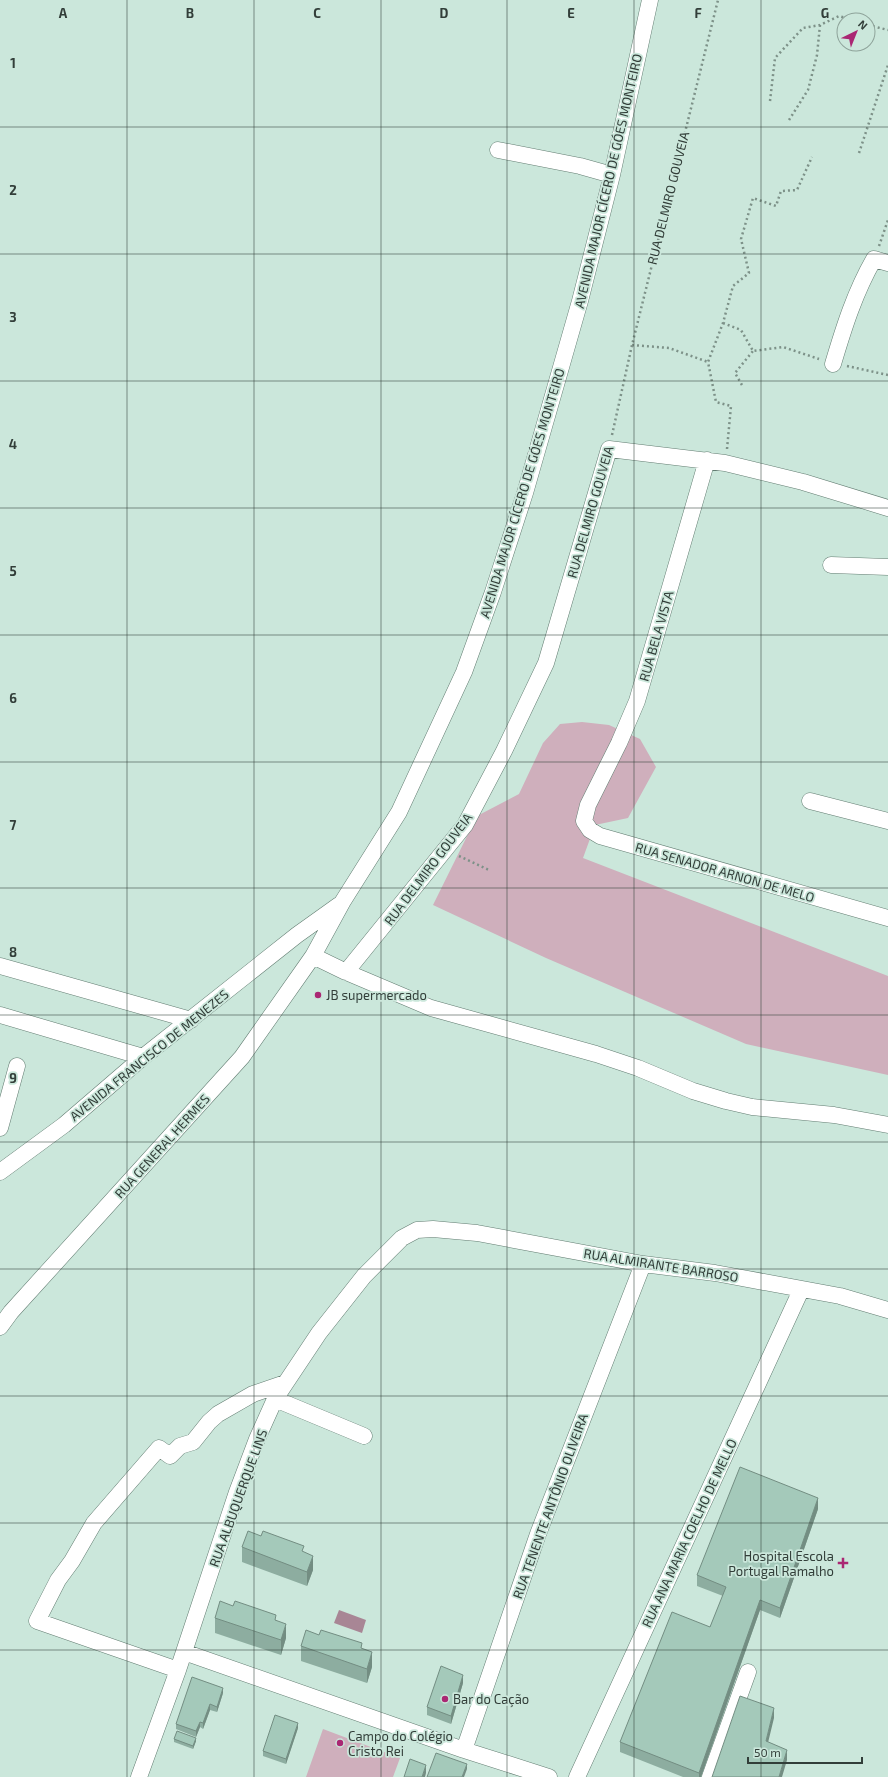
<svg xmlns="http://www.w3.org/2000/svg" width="888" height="1777" font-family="'Exo 2',sans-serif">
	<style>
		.green { fill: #cfafbc }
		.water { fill: #a88695 }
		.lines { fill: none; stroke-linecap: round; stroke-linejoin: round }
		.minor-casing { stroke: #637d72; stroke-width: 17 }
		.path { stroke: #7d9188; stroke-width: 2.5; stroke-dasharray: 2 3; stroke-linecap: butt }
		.minor { stroke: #fff; stroke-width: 16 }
		.wall { fill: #8dada0 }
		.shaded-wall { fill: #738d82 }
		.building { fill: #a4c9ba; stroke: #738d82 }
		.grid { fill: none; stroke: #323e39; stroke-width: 1; stroke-opacity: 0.55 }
		.poi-dot { fill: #aa2773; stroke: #cbe7db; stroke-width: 1.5 }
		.labels { text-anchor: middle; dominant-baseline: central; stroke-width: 3.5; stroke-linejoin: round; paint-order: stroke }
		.street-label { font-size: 13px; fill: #323e39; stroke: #cbe7db }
		.poi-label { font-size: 13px; fill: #323e39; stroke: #cbe7db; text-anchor: start }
		.grid-label { font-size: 13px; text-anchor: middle; font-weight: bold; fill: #323e39; stroke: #cbe7db; stroke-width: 3.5; stroke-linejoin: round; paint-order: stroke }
	</style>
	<rect width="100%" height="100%" fill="#cbe7db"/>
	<path class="green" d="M582 722 609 725 640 739 656 767 628 818 595 825 583 858 888 976V1075L746 1044 546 958 433 905 477 816 519 794 543 743 560 724Z
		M323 1729 400 1758 393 1777H306Z"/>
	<path class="water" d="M339 1610 366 1620 362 1633 334 1623Z"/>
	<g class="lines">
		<defs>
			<path id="minor" d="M498 150 580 166 612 175
				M833 364C844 327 855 292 874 259L888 263
				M707 460 637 701 619 743 588 805 584 821 590 830 600 836 888 918
				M831 565 888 567
				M810 801 888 821
				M313 956 346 972 431 1008 596 1054 638 1068 693 1091 726 1101 752 1107 834 1115 888 1125
				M0 966 191 1020
				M346 972 465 825 504 751 546 663 609 449 725 463 803 482 888 508
				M0 1015 143 1057
				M0 1128 17 1066
				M0 1172 64 1125 143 1057 297 935 339 905
				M0 1327 11 1312 242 1057 313 956 343 901 399 812 464 672 493 592 525 493 580 301 612 175 650 0
				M275 1399 364 1436
				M184 1652 464 1750 549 1777
				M178 1670 37 1621 58 1580 72 1561 94 1523 159 1448 170 1456 180 1446 193 1442 209 1422 218 1414 253 1394 285 1383
				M464 1750 538 1534 643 1264
				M139 1777 178 1670 237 1492 257 1439 275 1399 319 1333 364 1276 402 1238 417 1230 433 1229 477 1233 643 1264 715 1273 840 1296 888 1310
				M577 1777 801 1290
				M710 1777 748 1672"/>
		</defs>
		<use href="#minor" class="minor-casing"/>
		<path class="path" d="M868 25 888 30
			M770 101 775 58 803 28 820 25 839 16 852 20
			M789 120 808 90 817 55 820 25
			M859 153 888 65
			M879 246 888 220
			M723 323 741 330 753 351 783 347 819 359
			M632 345 669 348 708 362
			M847 366 888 375
			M742 385 735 373 753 351
			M612 435 632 345 718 0
			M727 449 731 406 716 402 708 362 723 323 733 286 749 273 741 239 753 198 776 206 781 191 797 190 812 157
			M459 856 489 870"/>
		<use href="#minor" class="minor"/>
	</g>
	<path class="wall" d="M818 1509 780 1618 760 1610 701 1777H683L620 1752V1742L710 1627 723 1596 697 1586V1575Z
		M242 1547 304 1552 313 1570 307 1586 242 1562Z
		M215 1618 276 1620 286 1638 281 1655 215 1633Z
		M301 1646 362 1649 372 1667 367 1683 301 1661Z
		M463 1683 451 1724 427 1715V1707Z
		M223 1693 217 1712 210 1710 203 1729 200 1727 196 1737 176 1729V1724Z
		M298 1728 286 1764 263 1756V1751Z
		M174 1739 196 1741 193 1749 174 1742Z"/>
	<path class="shaded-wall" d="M818 1498V1509L780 1618V1608Z
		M313 1556V1570L307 1586V1572Z
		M760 1600V1610L701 1777H699V1773Z
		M286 1624V1638L281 1655V1640Z
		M372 1652V1667L367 1683V1669Z
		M463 1675V1683L451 1724V1716Z
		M223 1688V1693L217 1712V1707Z
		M210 1704V1710L203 1729V1723Z
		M774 1708V1718L766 1751V1741Z
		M200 1722V1727L196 1737V1731Z
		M298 1723V1728L286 1764V1759Z
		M196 1738V1741L193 1749V1746Z
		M787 1750V1760L782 1777H779Z
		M467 1764V1769L464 1777H462Z
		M426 1765V1773L425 1777H422Z"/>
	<path class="building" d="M740 1467 818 1498 780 1608 760 1600 699 1773 620 1742 672 1612 710 1627 726 1587 697 1575Z
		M248 1531 261 1536 263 1531 304 1546 302 1551 313 1556 307 1572 242 1547Z
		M220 1601 233 1606 235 1601 276 1615 275 1620 286 1624 281 1640 215 1618Z
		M306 1630 319 1635 321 1630 362 1643 361 1648 372 1652 367 1669 301 1646Z
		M441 1666 463 1675 451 1716 427 1707Z
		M192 1677 223 1688 217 1707 210 1704 203 1723 200 1722 196 1731 176 1724Z
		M740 1696 774 1708 766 1741 787 1750 779 1777H712Z
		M275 1715 298 1723 286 1759 263 1751Z
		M177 1731 196 1738 193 1746 174 1739Z
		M436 1753 467 1764 462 1777H427Z
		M410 1759 426 1765 422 1777H404Z"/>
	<path class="grid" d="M127 0V1777M254 0V1777M381 0V1777M507 0V1777M634 0V1777M761 0V1777M0 127H888M0 254H888M0 381H888M0 508H888M0 635H888M0 762H888M0 888H888M0 1015H888M0 1142H888M0 1269H888M0 1396H888M0 1523H888M0 1650H888"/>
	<g class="poi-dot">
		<circle cx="318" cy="995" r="4"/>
		<path d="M841 1557h4v4h4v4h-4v4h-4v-4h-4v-4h4z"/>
		<circle cx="445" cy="1699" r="4"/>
		<circle cx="340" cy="1743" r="4"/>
	</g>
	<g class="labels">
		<g class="street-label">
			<text transform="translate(608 181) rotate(-77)">AVENIDA MAJOR CÍCERO DE GÓES MONTEIRO</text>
			<text transform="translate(668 198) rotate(-76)">RUA DELMIRO GOUVEIA</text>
			<text transform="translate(522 493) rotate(-73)">AVENIDA MAJOR CÍCERO DE GÓES MONTEIRO</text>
			<text transform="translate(590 512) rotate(-74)">RUA DELMIRO GOUVEIA</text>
			<text transform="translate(656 636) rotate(-74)">RUA BELA VISTA</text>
			<text transform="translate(428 869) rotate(-53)">RUA DELMIRO GOUVEIA</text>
			<text transform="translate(725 872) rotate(16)">RUA SENADOR ARNON DE MELO</text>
			<text transform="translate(149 1055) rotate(-39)">AVENIDA FRANCISCO DE MENEZES</text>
			<text transform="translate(162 1146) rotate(-48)">RUA GENERAL HERMES</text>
			<text transform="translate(661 1265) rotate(9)">RUA ALMIRANTE BARROSO</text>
			<text transform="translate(238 1498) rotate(-70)">RUA ALBUQUERQUE LINS</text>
			<text transform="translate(550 1506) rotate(-70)">RUA TENENTE ANTÔNIO OLIVEIRA</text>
			<text transform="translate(689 1533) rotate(-65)">RUA ANA MARIA COELHO DE MELLO</text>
		</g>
		<g class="poi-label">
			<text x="326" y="995">JB supermercado</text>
			<text x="834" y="1556" text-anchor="end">Hospital Escola<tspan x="834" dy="15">Portugal Ramalho</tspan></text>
			<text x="453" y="1699">Bar do Cação</text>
			<text x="348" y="1736">Campo do Colégio<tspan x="348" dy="15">Cristo Rei</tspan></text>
		</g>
	</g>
	<g class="grid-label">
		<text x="63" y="18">A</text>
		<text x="190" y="18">B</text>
		<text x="317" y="18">C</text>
		<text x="444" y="18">D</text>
		<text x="571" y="18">E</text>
		<text x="698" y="18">F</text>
		<text x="825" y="18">G</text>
		<text x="13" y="68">1</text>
		<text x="13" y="195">2</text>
		<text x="13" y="322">3</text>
		<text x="13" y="449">4</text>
		<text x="13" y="576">5</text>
		<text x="13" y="703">6</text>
		<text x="13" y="830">7</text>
		<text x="13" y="957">8</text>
		<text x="13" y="1083">9</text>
	</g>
	<g transform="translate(856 32) rotate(43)"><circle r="19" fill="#cbe7db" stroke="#8ea39a"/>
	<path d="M0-3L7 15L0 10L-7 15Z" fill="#aa2773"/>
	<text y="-6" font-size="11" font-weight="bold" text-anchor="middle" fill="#323e39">N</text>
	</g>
	<path d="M748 1757v6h114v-6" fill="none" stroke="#323e39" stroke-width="2"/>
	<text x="754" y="1757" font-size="12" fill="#323e39" stroke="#cbe7db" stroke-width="3" paint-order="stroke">50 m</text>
</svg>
